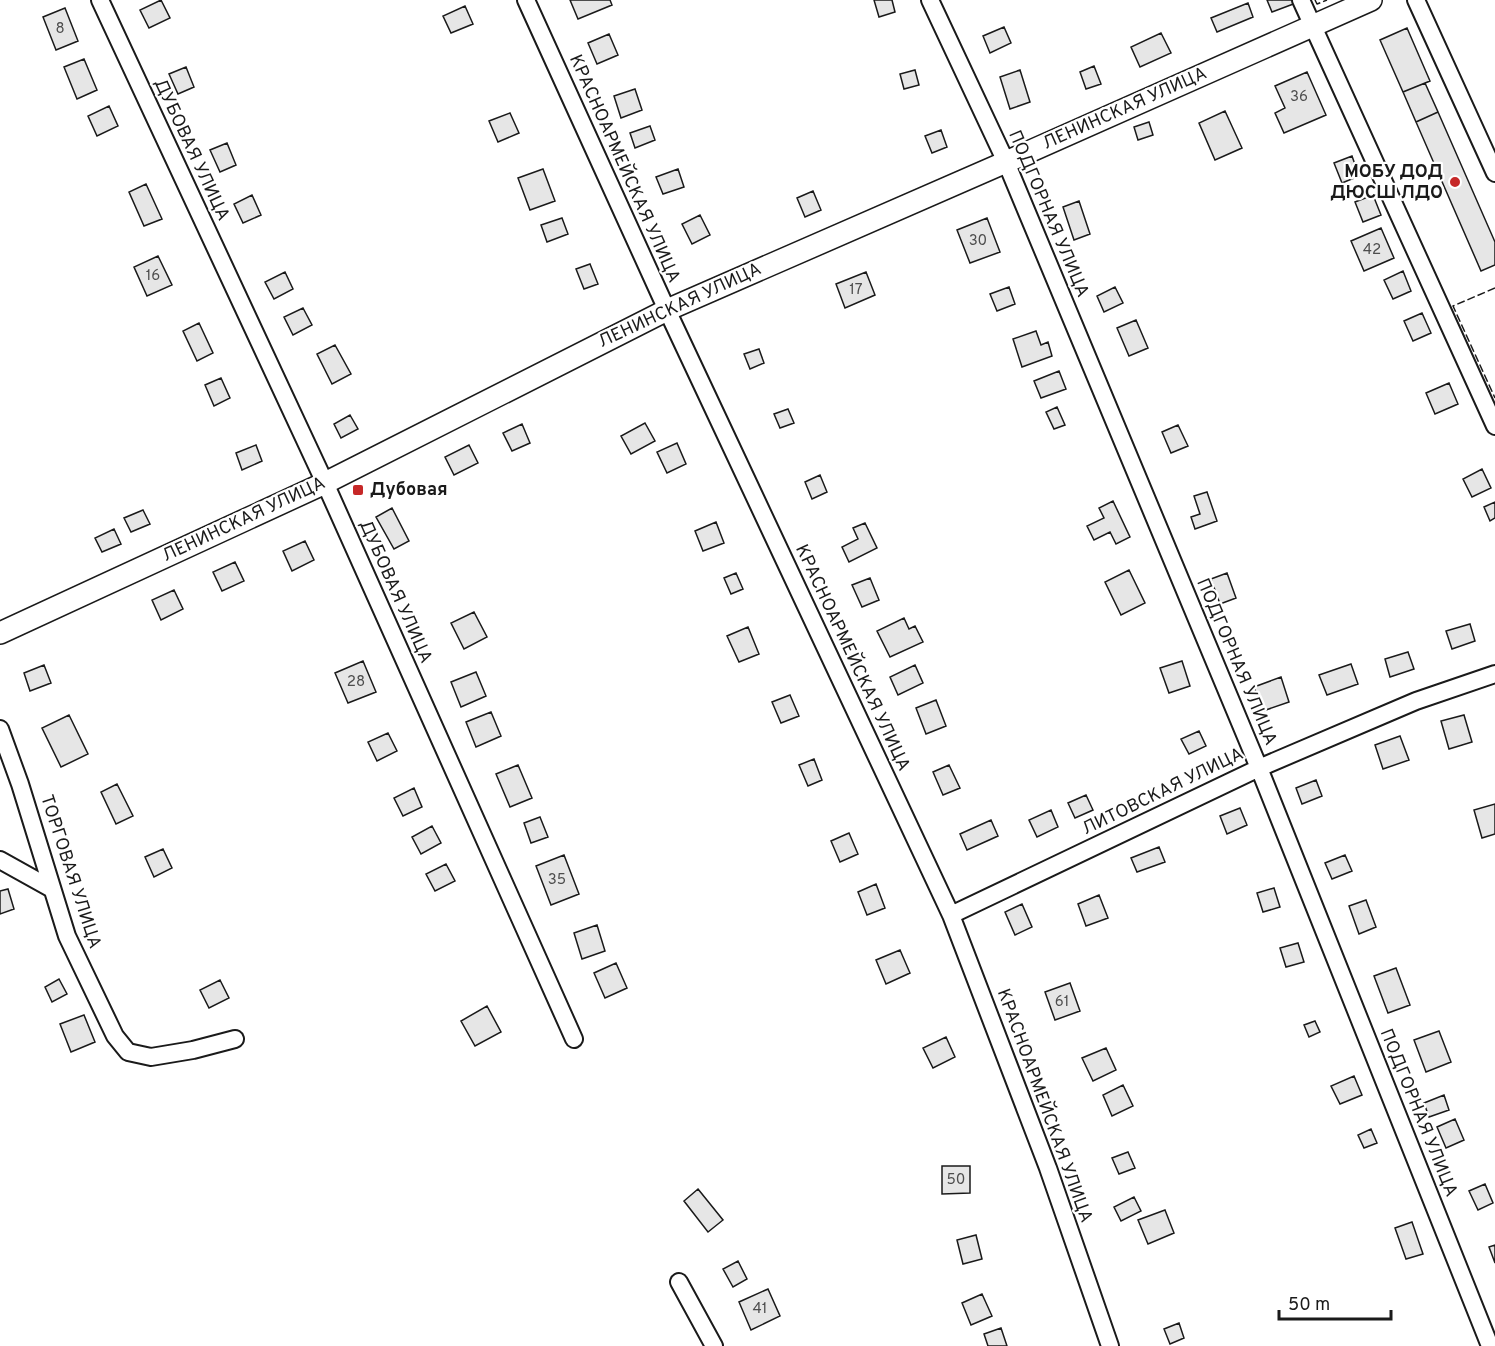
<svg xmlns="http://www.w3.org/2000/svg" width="1495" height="1346" font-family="Overpass,sans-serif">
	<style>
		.building { fill: #e6e6e6; stroke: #1a1a1a; stroke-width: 1.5 }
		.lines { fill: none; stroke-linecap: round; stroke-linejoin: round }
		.minor-casing { stroke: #1a1a1a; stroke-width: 20 }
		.major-casing { stroke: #1a1a1a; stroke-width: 24 }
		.minor { stroke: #fff; stroke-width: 16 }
		.major { stroke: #fff; stroke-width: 21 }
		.fence { stroke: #1a1a1a; stroke-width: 1.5; stroke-dasharray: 8 3; stroke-linecap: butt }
		.poi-dot { fill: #c62828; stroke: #fff; stroke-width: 2 }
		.labels { text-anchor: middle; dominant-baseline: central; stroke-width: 4.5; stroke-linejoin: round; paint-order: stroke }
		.number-label { font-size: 15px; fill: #4d4d4d }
		.street-label { font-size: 18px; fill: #1a1a1a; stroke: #fff }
		.poi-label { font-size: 18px; font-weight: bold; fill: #1a1a1a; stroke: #fff; text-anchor: end }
	</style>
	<rect width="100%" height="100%" fill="#fff"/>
	<path class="building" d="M161 0 170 18 149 28 140 10Z
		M570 0H610L612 5 578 19Z
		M874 0H892L895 12 879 17Z
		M1267 0H1295L1296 3 1272 12Z
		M1248 3 1253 17 1217 32 1211 18Z
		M465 6 473 24 451 33 443 16Z
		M65 8 78 41 56 50 43 17Z
		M1004 27 1011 43 990 53 983 36Z
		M1407 28 1430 81 1403 92 1380 40Z
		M1161 33 1171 53 1140 67 1131 47Z
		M609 34 618 55 597 64 588 43Z
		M84 59 97 90 77 99 64 67Z
		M1094 66 1101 84 1086 89 1080 72Z
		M186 67 194 87 178 94 169 74Z
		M915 70 919 85 904 89 900 74Z
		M1020 70 1030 102 1010 109 1000 77Z
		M1307 72 1326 115 1284 133 1275 113 1285 108 1275 86Z
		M1425 83 1438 112 1416 122 1403 92Z
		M635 89 642 110 621 118 614 96Z
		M109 106 118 126 97 136 88 116Z
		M1225 111 1242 148 1215 160 1199 123Z
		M1438 112 1495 242V265L1481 271 1416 122Z
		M510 113 519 133 498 142 489 121Z
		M1149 122 1153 135 1138 140 1134 127Z
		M650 126 655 140 635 148 630 133Z
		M941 130 947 147 932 153 925 136Z
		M227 143 236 165 220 172 210 150Z
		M1352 156 1359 176 1342 183 1334 163Z
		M543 169 555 201 530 210 518 178Z
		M678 169 684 187 663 194 656 177Z
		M146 184 162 219 144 226 129 192Z
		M813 191 821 210 805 217 797 198Z
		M252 195 261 215 243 223 234 204Z
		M1373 195 1381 215 1363 222 1355 202Z
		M1079 201 1090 234 1074 240 1063 207Z
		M700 215 710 235 692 244 682 224Z
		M562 218 568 234 547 242 541 225Z
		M987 218 1000 252 970 263 957 230Z
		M1381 228 1394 258 1364 271 1351 241Z
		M158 256 172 285 147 296 134 267Z
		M590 264 598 284 584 289 576 269Z
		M1403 271 1411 291 1393 299 1384 280Z
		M285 272 293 289 274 299 265 282Z
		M866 272 875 295 845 308 836 284Z
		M1009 287 1015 304 997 311 990 294Z
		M1115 287 1123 303 1104 312 1097 296Z
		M303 308 312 325 293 335 284 317Z
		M1422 313 1431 333 1413 341 1404 321Z
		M1136 320 1148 348 1129 356 1117 328Z
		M199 323 213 353 197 361 183 331Z
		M1036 331 1041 345 1048 342 1052 356 1022 367 1013 339Z
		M335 345 351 374 332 384 317 354Z
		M759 349 764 363 750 369 744 354Z
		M1059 371 1066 389 1041 398 1034 381Z
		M221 378 230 398 214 406 205 385Z
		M1449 383 1458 404 1435 414 1426 393Z
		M1057 407 1065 425 1054 429 1046 412Z
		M788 409 794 423 780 428 774 414Z
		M350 415 358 429 341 438 334 424Z
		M645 423 655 441 631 454 621 436Z
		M522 424 530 443 512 451 503 433Z
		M1178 425 1188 446 1171 453 1162 432Z
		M677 443 686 464 667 473 657 452Z
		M256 445 262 461 242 470 236 453Z
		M469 445 478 463 454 475 445 457Z
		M1482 469 1491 488 1472 497 1463 479Z
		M820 475 827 492 812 499 805 482Z
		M1207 492 1217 521 1195 529 1191 517 1200 514 1194 496Z
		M1113 501 1130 537 1116 544 1110 532 1094 540 1087 526 1104 518 1099 508Z
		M1495 502V518L1490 521 1484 507Z
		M392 508 409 541 394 549 376 517Z
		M143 510 150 524 131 532 124 518Z
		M716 522 724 543 703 551 695 531Z
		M865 523 877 548 849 562 842 547 858 539 853 528Z
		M114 529 121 544 102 552 95 538Z
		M305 541 314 560 292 571 283 551Z
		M235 562 244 581 222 591 213 572Z
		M1129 570 1145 603 1121 615 1105 582Z
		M736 573 743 589 731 594 724 578Z
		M1227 573 1236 598 1220 604 1211 579Z
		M870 578 879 600 862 607 852 585Z
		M174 590 183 609 161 620 152 600Z
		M474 612 487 637 464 649 451 623Z
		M904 618 909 629 915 626 923 642 890 657 877 631Z
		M1470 624 1475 641 1452 649 1446 631Z
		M748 627 759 654 739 662 727 636Z
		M1408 652 1414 669 1390 677 1385 659Z
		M363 661 376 692 348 703 335 673Z
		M1182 661 1190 686 1169 693 1160 668Z
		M1351 664 1358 684 1327 695 1319 675Z
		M44 665 51 683 30 691 24 673Z
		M915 665 923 683 898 695 890 677Z
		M476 672 486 696 461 707 451 682Z
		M1281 677 1289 702 1263 711 1254 687Z
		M790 695 799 716 781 723 772 702Z
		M936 700 946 726 926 734 916 708Z
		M491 712 501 736 476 747 466 722Z
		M69 715 88 754 61 767 42 728Z
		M1464 715 1472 742 1449 749 1441 721Z
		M1199 731 1206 746 1189 754 1181 739Z
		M388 733 397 751 377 761 368 742Z
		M1400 736 1409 760 1383 769 1375 745Z
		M814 759 822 780 808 786 799 765Z
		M518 765 532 798 510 807 496 774Z
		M949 765 960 788 943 795 933 772Z
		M1316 780 1322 796 1302 804 1296 788Z
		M117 784 133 816 116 824 101 792Z
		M414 788 422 807 403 816 394 798Z
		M1086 795 1093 810 1075 818 1068 803Z
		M1495 804V834L1482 838 1474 810Z
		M1240 808 1247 825 1227 834 1220 816Z
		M1051 810 1058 827 1037 837 1029 820Z
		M540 817 548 837 531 843 524 823Z
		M991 820 998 836 967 850 960 834Z
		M432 826 441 843 421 854 412 837Z
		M849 833 858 854 840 862 831 841Z
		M1159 847 1165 862 1137 872 1131 858Z
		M163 849 172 868 154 877 145 857Z
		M564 855 579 894 551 905 536 866Z
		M1345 855 1352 871 1332 879 1325 863Z
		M446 864 455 881 435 891 426 874Z
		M876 884 885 908 867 915 858 892Z
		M1274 888 1280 907 1263 912 1257 893Z
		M8 889 14 909 0 914V891Z
		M1099 895 1108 918 1086 926 1078 904Z
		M1366 900 1376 927 1359 934 1349 906Z
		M1022 904 1032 927 1015 935 1005 912Z
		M597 925 605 951 582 959 574 933Z
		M1298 943 1304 962 1286 967 1280 948Z
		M900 950 910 973 886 984 876 960Z
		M616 963 627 988 605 998 594 973Z
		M1396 968 1410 1005 1388 1013 1374 976Z
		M59 979 67 994 52 1002 45 987Z
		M220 980 229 998 209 1008 200 990Z
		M1070 983 1080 1011 1055 1020 1045 992Z
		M487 1006 501 1032 475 1046 461 1021Z
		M84 1015 95 1042 71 1052 60 1024Z
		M1315 1021 1320 1032 1309 1037 1304 1025Z
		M1439 1031 1451 1062 1426 1072 1414 1040Z
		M946 1037 955 1057 933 1068 923 1048Z
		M1106 1048 1116 1070 1093 1081 1082 1058Z
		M1354 1076 1362 1095 1340 1104 1331 1086Z
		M1123 1085 1133 1106 1112 1116 1103 1095Z
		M1444 1095 1449 1110 1429 1117 1424 1103Z
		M1455 1119 1464 1140 1446 1148 1437 1127Z
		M1371 1129 1377 1143 1364 1148 1358 1135Z
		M1128 1152 1135 1168 1119 1174 1112 1158Z
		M942 1166H970V1193L942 1194Z
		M1485 1184 1493 1203 1478 1210 1469 1191Z
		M698 1189 723 1220 708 1232 684 1201Z
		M1134 1197 1141 1211 1121 1221 1114 1207Z
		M1165 1210 1174 1233 1148 1244 1138 1220Z
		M1412 1222 1423 1254 1406 1259 1395 1228Z
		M976 1235 982 1259 963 1264 957 1240Z
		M1495 1245V1263L1489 1247Z
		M738 1261 747 1279 733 1287 723 1269Z
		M768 1289 780 1316 751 1330 739 1302Z
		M982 1294 992 1316 971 1325 962 1303Z
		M1179 1323 1184 1338 1170 1344 1164 1329Z
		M1001 1328 1007 1346H988L984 1334Z"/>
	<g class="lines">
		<defs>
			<path id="minor" d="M100 0 325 483 574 1039
				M526 0 667 310 951 915 1048 1168 1110 1346
				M930 0 1006 162 1259 768 1490 1346
				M1301 0 1495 426
				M1416 0 1495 173
				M0 729 20 784 67 936 115 1036 128 1052 151 1057 193 1050 235 1039
				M0 860 52 889
				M951 915 1259 768 1416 701 1495 674
				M679 1282 714 1346"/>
			<path id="major" d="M0 633 325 483 667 310 1006 162 1371 0"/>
		</defs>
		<use href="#minor" class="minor-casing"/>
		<use href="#major" class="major-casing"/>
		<use href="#minor" class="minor"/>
		<use href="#major" class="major"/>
		<path class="fence" d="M1315 0 1317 4 1327 0
			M1495 288 1453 306 1495 398"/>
	</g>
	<g class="poi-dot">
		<circle cx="1455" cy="182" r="6"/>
		<rect x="352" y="484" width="12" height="12" rx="3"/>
	</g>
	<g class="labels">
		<g class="number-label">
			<text x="60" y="29">8</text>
			<text x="1299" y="97">36</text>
			<text x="978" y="241">30</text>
			<text x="1372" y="250">42</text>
			<text x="153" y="276">16</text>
			<text x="856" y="290">17</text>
			<text x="356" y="682">28</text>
			<text x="557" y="880">35</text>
			<text x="1062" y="1002">61</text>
			<text x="956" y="1180">50</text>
			<text x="760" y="1309">41</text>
		</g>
		<g class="street-label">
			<text transform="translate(1125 109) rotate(-24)">ЛЕНИНСКАЯ УЛИЦА</text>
			<text transform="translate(191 150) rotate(65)">ДУБОВАЯ УЛИЦА</text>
			<text transform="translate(624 169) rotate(66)">КРАСНОАРМЕЙСКАЯ УЛИЦА</text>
			<text transform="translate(1048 214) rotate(67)">ПОДГОРНАЯ УЛИЦА</text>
			<text transform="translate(680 306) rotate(-25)">ЛЕНИНСКАЯ УЛИЦА</text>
			<text transform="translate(244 520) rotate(-25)">ЛЕНИНСКАЯ УЛИЦА</text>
			<text transform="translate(395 592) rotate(66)">ДУБОВАЯ УЛИЦА</text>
			<text transform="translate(852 658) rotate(65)">КРАСНОАРМЕЙСКАЯ УЛИЦА</text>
			<text transform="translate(1236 662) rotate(67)">ПОДГОРНАЯ УЛИЦА</text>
			<text transform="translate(1163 792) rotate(-26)">ЛИТОВСКАЯ УЛИЦА</text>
			<text transform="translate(70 872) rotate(72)">ТОРГОВАЯ УЛИЦА</text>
			<text transform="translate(1044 1106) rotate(70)">КРАСНОАРМЕЙСКАЯ УЛИЦА</text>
			<text transform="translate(1418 1113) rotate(68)">ПОДГОРНАЯ УЛИЦА</text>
		</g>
		<g class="poi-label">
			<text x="1443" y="172">МОБУ ДОД<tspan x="1443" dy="21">ДЮСШ ЛДО</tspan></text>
			<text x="370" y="490" text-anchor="start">Дубовая</text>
		</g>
	</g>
	<path d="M1279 1310v9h112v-9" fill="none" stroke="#1a1a1a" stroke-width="3"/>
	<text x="1288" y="1310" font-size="18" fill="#1a1a1a" stroke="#ffffff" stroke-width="4.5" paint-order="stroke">50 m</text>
</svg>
